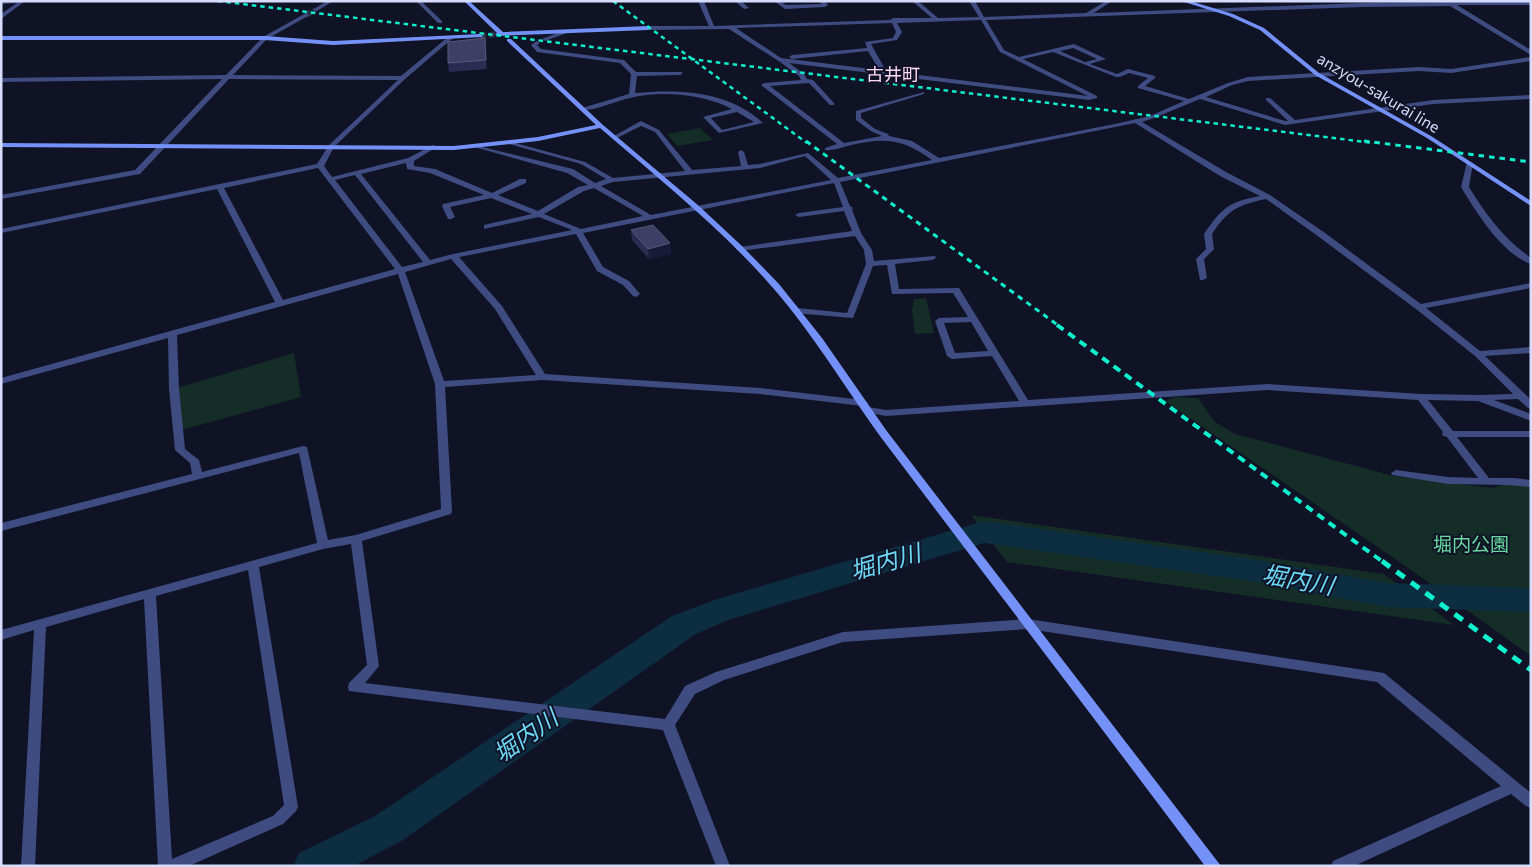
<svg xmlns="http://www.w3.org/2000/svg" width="1532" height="867" font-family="Commissioner,'Noto Sans JP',sans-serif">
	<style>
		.green { fill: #142e27 }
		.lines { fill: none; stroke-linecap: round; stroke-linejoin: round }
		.river { fill: #0d2d41; fill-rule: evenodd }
		.street-tunnel { stroke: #2e3045; stroke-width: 6; stroke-dasharray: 6 3; stroke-linecap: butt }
		.secondary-tunnel { stroke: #2e3045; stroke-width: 6; stroke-dasharray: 6 3; stroke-linecap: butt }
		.street { fill: #3e4c81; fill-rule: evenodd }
		.secondary { fill: #7491f7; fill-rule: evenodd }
		.rail-far3 { stroke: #0ff0cf; stroke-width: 2.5; stroke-dasharray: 4.5 4; stroke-linecap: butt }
		.rail-far2 { stroke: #0ff0cf; stroke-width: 3; stroke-dasharray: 5.5 5; stroke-linecap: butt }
		.rail-far1 { stroke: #0ff0cf; stroke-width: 4; stroke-dasharray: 8 6; stroke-linecap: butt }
		.rail { stroke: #0ff0cf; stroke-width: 5; stroke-dasharray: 10 8; stroke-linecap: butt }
		.wall { fill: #2b2c52 }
		.shaded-wall { fill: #181a38 }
		.building { fill: #3d3f64; stroke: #56587c }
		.labels { text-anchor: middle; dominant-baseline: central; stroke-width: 4; stroke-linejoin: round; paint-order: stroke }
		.far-street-label { font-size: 16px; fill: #d7dcfd; stroke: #101225 }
		.far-quarter-label { font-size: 18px; fill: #fdd9f8; stroke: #101225 }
		.park-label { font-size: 19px; fill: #67d9a0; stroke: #101225 }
		.near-water-label { font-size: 24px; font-style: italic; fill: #6bd8f6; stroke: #101225 }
	</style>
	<rect width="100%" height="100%" fill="#101225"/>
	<path class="green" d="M700 128 713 140 677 146 667 134Z
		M926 298 934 333 915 334 912 311 914 299Z
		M294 353 301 397 178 431 174 389Z
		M1176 397 1198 398 1215 422 1235 434 1394 476 1492 488 1513 482 1531 485V656L1414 572 1165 401Z
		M971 515 1384 574 1454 625 1007 562Z"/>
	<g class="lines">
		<path class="river" d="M984 521 1257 560 1387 583 1531 588V612L1387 607 1257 582 984 543 728 620 696 634 403 840 354 866H293L299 853 375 816 672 616 717 599Z"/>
		<path class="street-tunnel" d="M306 15 315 10"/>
		<path class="secondary-tunnel" d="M480 36 498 34"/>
		<path class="street" d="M1 1H25L1 19V14L17 3 1 4Z
			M327 1H333L317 11 312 10Z
			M416 1H421L442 21V23H438Z
			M698 1H704L714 26 890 20 893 18H932L912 1H918L938 18 979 17 969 1H975L984 17 1086 13 1106 1H1112L1094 13 1362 3 1531 1V5H1457L1531 50V55L1450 6 1362 7 986 20 1004 50 1019 57 1074 44 1106 59 1090 64 1117 74 1128 69 1155 76V78L1145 86 1189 99 1228 83 1248 77 1419 67 1451 69 1531 57V61L1451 73 1419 71 1248 81 1232 85 1206 97 1285 121H1288L1266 100V98H1270L1295 120 1433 100 1531 95V99L1433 104 1285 125 1200 99 1154 118 1142 122 1226 172 1270 195 1325 233 1421 304 1531 283V288L1426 308 1480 351 1531 347V353L1485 356 1525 394 1531 400V409L1528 408 1518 399 1494 400 1531 414V421L1478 401 1428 400 1453 431H1531V437H1457L1489 478H1515L1531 480V487L1507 485 1448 484 1392 475 1391 473 1396 470 1448 477 1478 478 1447 437 1443 436 1442 434 1443 432 1418 400 1268 390 886 416 865 412 863 410 868 407 886 410 1019 401 992 356 952 359 947 356 935 321 939 318 968 317 953 293 892 294 887 265 873 266 853 318 794 313 793 311 797 308 847 313 866 264 864 250 855 236 740 251 736 249 740 247 852 231 844 211 799 217 795 215 799 213 843 207 834 183 583 233 603 267 629 281 640 294 636 297 633 296 623 285 597 271 576 234 459 257 502 306 545 374 760 388 863 400 868 403 863 406 760 394 542 380 445 387 452 511 451 514 362 541 379 666 365 683 665 719 685 686 716 672 843 632 1028 619 1384 673 1531 793V808L1526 806 1511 794 1354 866H1331L1333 861 1501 786 1377 682 1028 629 843 642 724 680 695 694 675 725 730 866H716L663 730 349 691 348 687 349 683 367 665 351 544 323 549 259 567 298 807 296 811 283 824 189 866H158L144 599 46 627 35 866H21L34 630 1 640V630L317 543 299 453 1 531V523L192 474 190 463 175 450 169 389 168 338 1 384V378L275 302 217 189 1 233V229L317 164 329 145 398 80 229 79 140 174 1 199V195L135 170 222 79 1 82V78L226 75 263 37 306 13 309 15 308 16 267 39 233 75 401 76 448 37 453 38 405 79 334 147 324 166 332 177 408 158 433 145 435 146V148L414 161V166L435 169 492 193 520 179H526V183L498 195 538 211 578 187 588 185 567 173 474 147V145L573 169 595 183 606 179 581 164 505 143 508 141 585 162 613 178 685 171 655 132 641 126 617 138 612 137 641 121 659 130 692 170 741 166 738 152 741 150 744 152 748 165 760 164 808 153 838 178 932 160C904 139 885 137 851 145 843 147 833 151 825 150V148L837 144 761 85 764 83 801 80 799 76 780 62 729 29 648 30 645 28 648 26H709ZM981 20 1000 52 1088 96 886 71 871 44 897 40 902 32 897 23ZM892 23 896 32 893 38 865 42 867 48 792 55 789 57 792 59 868 51 879 70 781 58 736 28ZM1073 48 1097 59 1085 62 1060 51ZM1053 52 1116 77H1120L1129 73 1148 78 1138 86V88L1184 101 1150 116 1115 124 939 158 912 141 889 136 888 134 875 129 861 118V113L924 94V92L856 111V120L871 131 882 136 844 143 770 86 809 83 830 105H834V103L813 80 807 79 804 74 789 63 1089 100 1097 98V96L1023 59ZM1135 123 1220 176 1260 196C1228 202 1222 208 1204 234L1206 249 1196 259 1200 280H1203L1207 278 1204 259 1214 249 1212 234C1228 210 1237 205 1266 199L1319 237 1416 309 1475 356 1513 394 1480 395 1421 394 1268 384 1028 400 959 288 899 289 895 264 932 260 936 258 935 256 874 261 872 250 861 233 852 210 853 208 850 206 840 182ZM805 156 831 180 651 215 601 186 613 182 760 168ZM406 163 407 169 430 173 484 195 443 204 442 206 448 219H451L455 217 450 207 491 198 532 214 484 225V229L539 217 572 230 453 254 430 260 361 174ZM318 168 395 269 283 300 224 188ZM355 175 423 262 402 267 335 180ZM594 188 643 216 581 229 544 214 584 191ZM451 259 495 309 536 375 444 381 405 272ZM398 274 435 384 441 509 356 535 328 540 307 447 303 446 202 472 199 460 185 449 179 389 177 335ZM971 322 988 351 955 353 944 323ZM248 570 284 805 273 816 172 859 156 596Z
			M735 1H741L749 8 744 9Z
			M774 1H780L786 5 821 4 820 1H825L828 5 825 7 785 9Z
			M565 30 567 31V33L545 41 542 39Z
			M537 41 540 43 537 45 541 49 624 60 636 72H682V74L680 75 637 76 635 93C680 89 729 91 763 123L719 133 703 117 732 109C705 94 660 90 630 98 616 101 595 111 582 110V108L629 94 631 74 620 63 537 52 531 45ZM737 112 754 122 722 130 711 118Z
			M1467 162 1473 163 1469 187C1486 215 1504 239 1531 258V264C1502 254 1476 212 1461 187Z"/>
		<path class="secondary" d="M464 1H469L503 32 648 26 651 28 648 30 498 36 495 34 497 33Z
			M1181 1H1190L1233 14 1264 28 1319 73 1431 136 1531 201V206L1427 138 1315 75 1260 30 1229 16Z
			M480 34 483 36 482 37 333 45 265 40H1V36H265L333 41Z
			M507 39H511L603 125 699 206 743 247 779 284 822 338 886 430 1221 866H1205C1100 726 994 587 889 448 849 395 816 337 773 288 722 229 659 179 600 128L538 141 454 150 1 147V143L454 146 538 137 596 125 507 41Z"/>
		<path class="rail-far3" d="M218 1 1374 143
			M613 1 807 143"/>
		<path class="rail-far2" d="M806 141 1059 326
			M1364 141 1531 162"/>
		<path class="rail-far1" d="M1057 325 1383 562"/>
		<path class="rail" d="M1382 561 1531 670"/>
	</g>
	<path class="wall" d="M522 1H541L522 2Z
		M485 38 487 69 449 72 448 63Z
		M631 230 670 243 671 254 649 259 632 240Z"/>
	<path class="shaded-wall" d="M485 38 486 47 487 69 486 60Z
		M670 243 671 254 649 259 648 249Z"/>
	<path class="building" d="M485 38 486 60 448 63V42Z
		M653 225 670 243 648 249 631 230Z"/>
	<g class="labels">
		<g class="far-street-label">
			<text transform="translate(1379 92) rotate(31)">anzyou-sakurai line</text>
		</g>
		<g class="far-quarter-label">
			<text x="893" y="74">古井町</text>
		</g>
		<g class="park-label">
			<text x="1471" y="543">堀内公園</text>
		</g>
		<g class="near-water-label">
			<text transform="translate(885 561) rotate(-16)">堀内川</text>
			<text transform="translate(1298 579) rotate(10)">堀内川</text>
			<text transform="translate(525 735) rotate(-35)">堀内川</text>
		</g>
	</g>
	<rect width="1532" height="867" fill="none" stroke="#d7dcfd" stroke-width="5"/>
</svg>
